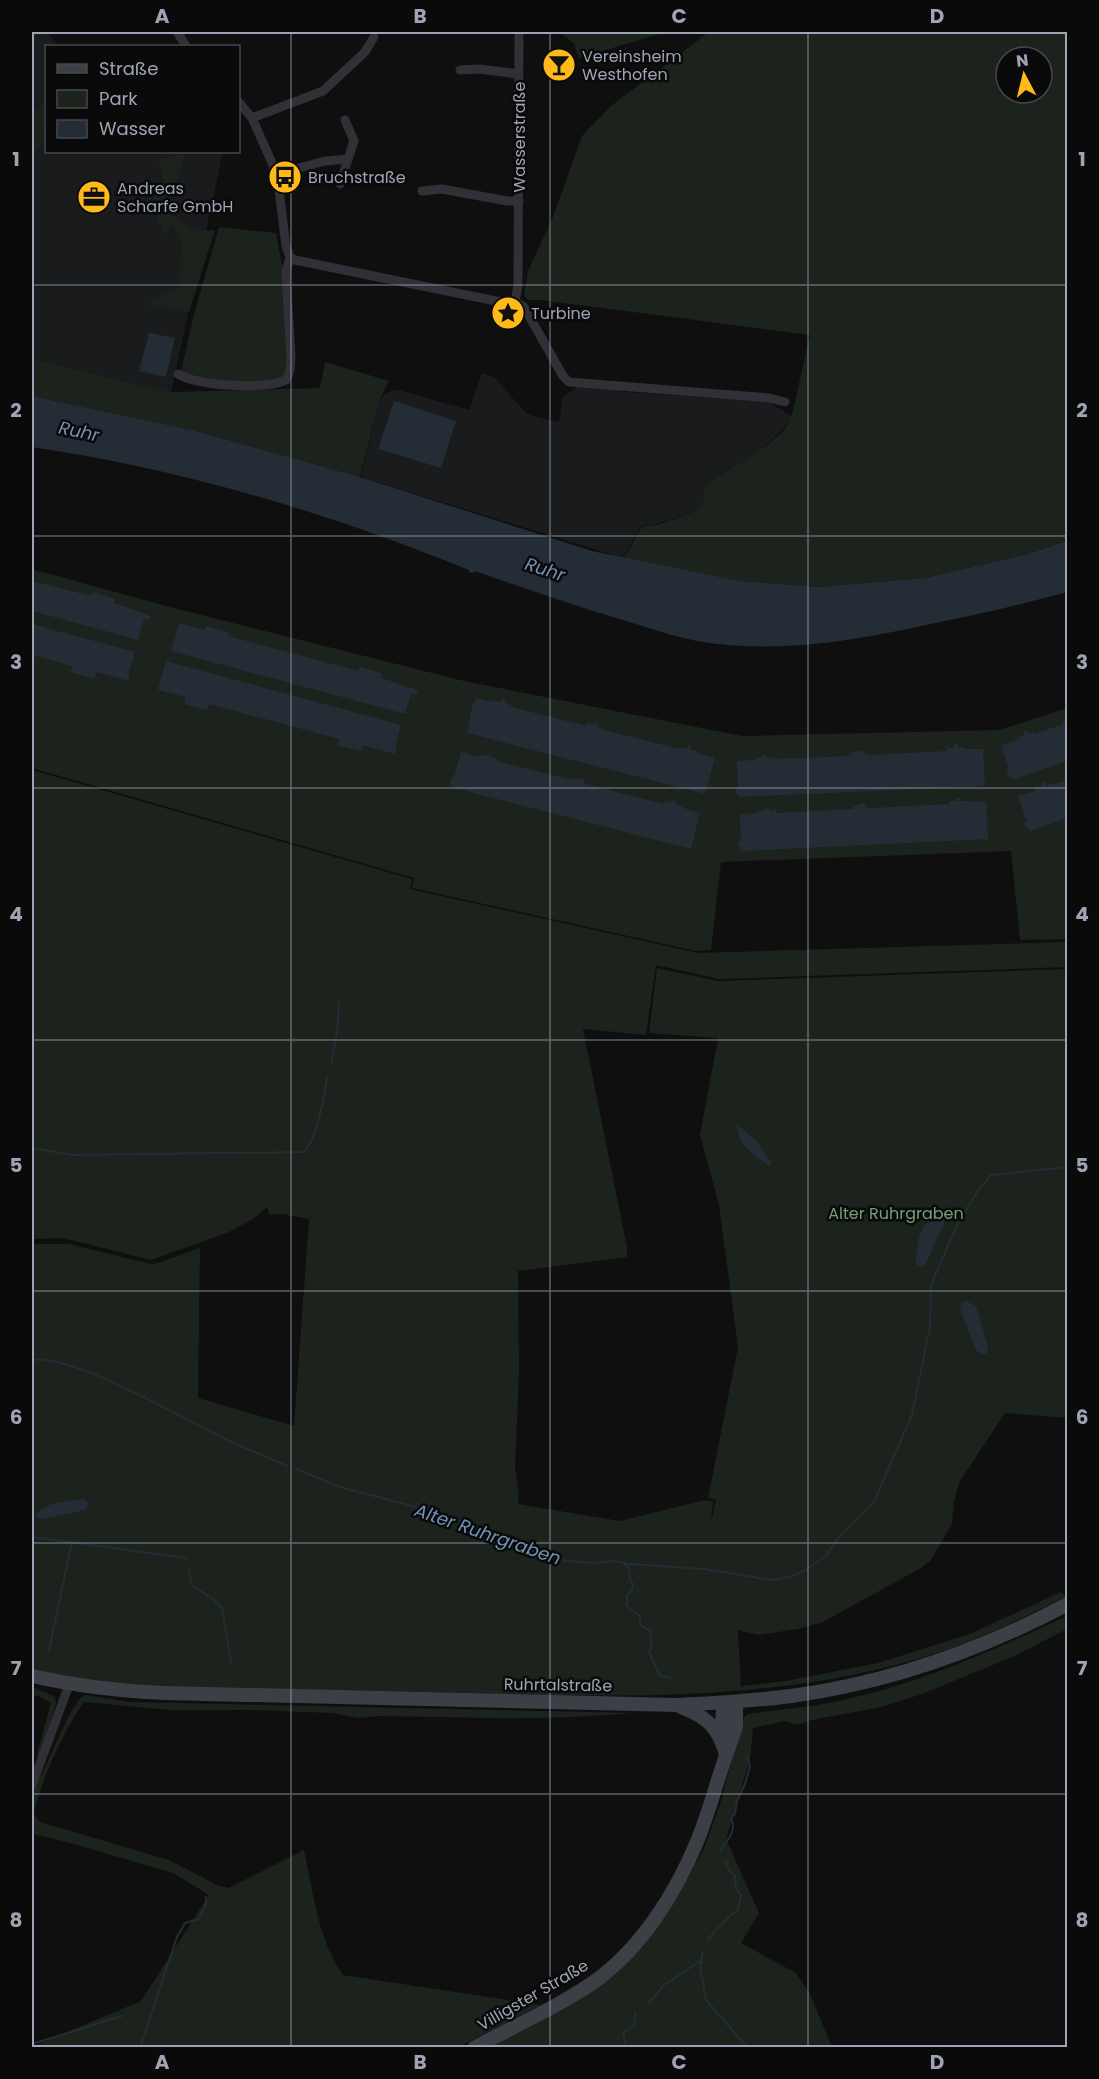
<svg xmlns="http://www.w3.org/2000/svg" width="1099" height="2079" font-family="Poppins,sans-serif">
	<style>
		.built { fill: #1a1b1d }
		.green { fill: #1b231c; fill-rule: evenodd }
		.water { fill: #242d35 }
		.lines { fill: none; stroke-linecap: round; stroke-linejoin: round }
		.stream { stroke: #242d35; stroke-width: 2 }
		.minor { stroke: #303036; stroke-width: 9 }
		.secondary { stroke: #3d3f46; stroke-width: 14 }
		.grid { fill: none; stroke: #9ea4b3; stroke-width: 1.5; stroke-opacity: 0.55 }
		.labels { text-anchor: middle; dominant-baseline: central; stroke-width: 5; stroke-linejoin: round; paint-order: stroke }
		.poi-label { font-size: 16px; fill: #9ea4b3; stroke: #0a0a0b; text-anchor: start }
		.street-label { font-size: 16px; fill: #9ea4b3; stroke: #0a0a0b }
		.park-label { font-size: 16px; fill: #73a077; stroke: #0a0a0b }
		.water-label { font-size: 18px; font-style: italic; fill: #7192b3; stroke: #0a0a0b }
		.neatline { fill: none; stroke: #9ea4b3; stroke-width: 2 }
		.grid-label { font-size: 20px; text-anchor: middle; font-weight: bold; fill: #9ea4b3 }
	</style>
	<rect width="100%" height="100%" fill="#0f0f10"/>
	<path class="built" d="M32 32H47L59 46H46V152H223L171 392 32 359Z
		M482 373 495 378 525 412 536 417 559 422 563 397 583 383 625 392 769 402 792 416 783 429 762 449 709 482 702 492 706 495 697 511 657 524 641 526 623 558 361 477 379 401 384 395 394 390H399L469 410Z"/>
	<path class="green" d="M559 32H666L579 58 574 43Z
		M709 32H1067V541L1028 554 925 578 819 587 740 581 624 558 642 526 657 525 697 511 706 495 702 492 709 482 765 447 784 430 792 415 810 335 541 300H529L524 296 528 271 553 217 582 136 611 106ZM1006 57H1042V93H1006Z
		M46 103V130L41 135 46 143 32 154V111Z
		M185 153 170 203 169 214 194 231 215 230 189 312 178 308 149 307 151 300 180 288 181 236 171 225 165 237C160 224 150 204 156 190L166 188 158 160Z
		M219 227 276 233 283 270 289 362 286 376C252 388 214 382 181 372L193 318Z
		M32 359 171 392 320 388 325 362 389 381 379 401 360 477 192 430 32 396Z
		M32 569 166 606 464 681 742 736 1000 730 1067 708V939L1020 940 1011 851 721 862 711 950 696 951 412 888 414 878 32 768Z
		M32 770 412 879 410 889 698 953 1067 942V967L719 979 656 965 646 1035 583 1029 627 1247V1257L518 1271 519 1374 515 1467 519 1494 518 1504 620 1521 705 1500 713 1501 711 1523 716 1500 708 1498 738 1347 719 1205 700 1135 718 1038 649 1033 657 968 718 981 1067 969V1418L1005 1413 960 1481 954 1501 952 1524 931 1560 921 1568 823 1622 798 1629 759 1635 738 1630 741 1686 786 1681 878 1663 970 1634 1061 1592 1066 1597C1024 1617 982 1639 937 1653 758 1711 566 1694 380 1691 330 1690 280 1690 230 1689 213 1688 192 1690 176 1686L161 1688 153 1685H125L32 1671V1244H69L151 1264 158 1263 200 1248 198 1398 294 1426 309 1219 282 1214 270 1215 267 1207 253 1219 229 1232 151 1260 63 1238 32 1239Z
		M1067 1616V1629L1010 1658 922 1694 881 1707 812 1720 797 1725 785 1721 753 1728 750 1759 726 1839 759 1913 741 1943 796 1973 810 1994 832 2047 487 2048 583 1997 617 1972 638 1951 678 1896 705 1846 722 1798 734 1748 744 1717 747 1714C778 1710 809 1707 839 1701 919 1684 994 1650 1067 1616Z
		M32 1687 55 1697 56 1703 41 1755 37 1754 51 1703 38 1696 32 1695Z
		M85 1695 130 1702 634 1713C549 1721 465 1717 379 1716L359 1718 332 1713 253 1710H171L84 1702C65 1727 40 1783 34 1814L40 1822 169 1860 217 1885 229 1888 304 1850C313 1891 318 1940 343 1975L541 2005 459 2047H32L141 2001 209 1895 173 1873 67 1842 32 1834V1790L40 1778 69 1715 80 1698Z"/>
	<path class="water" d="M149 333 175 338 166 377 139 371Z
		M32 396 192 430 360 477 592 551 740 581 819 587 925 578 1028 554 1067 541V592C1024 604 979 614 935 623 860 640 786 653 709 643 681 639 653 629 626 621 575 606 525 588 474 571L473 573 469 572V570C329 513 182 469 32 447Z
		M394 401 456 421 441 468 378 449Z
		M32 581 91 596 93 592 115 599 114 603 151 616 150 620 144 619 138 640 32 611Z
		M179 623 205 630 206 626 229 632 228 636 358 671 360 667 382 673 381 678 418 690 417 695 411 694 405 714 171 651Z
		M32 624 135 652 128 675 130 676 129 681 97 672 94 679 71 672 72 666 32 655Z
		M166 661 401 725 395 747 397 748 395 754 363 745 361 751 337 745 339 739 209 704 207 710 184 704 186 697 158 690Z
		M476 698 493 702 494 700 501 702 502 699 505 700V703L511 705V707L586 726 587 723 594 725 595 723 599 724 598 727 604 730 679 749 680 747 687 749 688 745 691 746 690 749 697 751V753L715 758 705 794 467 733 473 703H474Z
		M1067 720V761L1012 780 1011 777H1008L1006 772 1009 770 1001 745 1017 740V738L1024 735 1023 732 1027 731 1028 734 1034 732 1035 734 1063 724V721Z
		M954 744H957L958 748 965 747V749H983L985 786 738 797V794H736L735 788 738 787 737 761 755 760V758H762V755H766L767 758 773 757 774 759 850 756 851 753 862 750 863 753 870 755 947 751V748H954Z
		M461 752 478 757 479 755 486 756 487 754 491 755 490 757 497 759V761L571 780 572 778 579 780 580 778 584 779 583 782 590 785 664 804 665 801 672 803 673 800 676 801V804L683 806V808L700 813 691 849 451 787 452 784 450 783 452 777H454Z
		M1067 780V818L1030 831 1028 828H1026L1024 822 1027 821 1018 796 1035 791V788L1042 786 1041 783 1045 782 1046 785 1052 783 1053 785Z
		M957 798H960V801H967L968 802H986L988 839 741 851V847H738V841L741 840 740 814 758 813V811H765V808H769V811L776 810V813L853 809V806L865 803V807L872 808 949 804 950 801H957Z
		M736 1124 755 1139 771 1163 769 1166C752 1154 739 1146 736 1124Z
		M940 1218 944 1219V1223L926 1264 922 1267 917 1265C915 1258 917 1257 917 1251 919 1235 921 1220 940 1218Z
		M966 1301 976 1306 988 1347 987 1354 984 1355 976 1350 960 1310 962 1303Z
		M83 1499 87 1501 88 1505 85 1510 43 1519 35 1517C44 1501 66 1502 83 1499Z"/>
	<g class="lines">
		<path class="stream" d="M331 1064 337 1032 339 1002
			M32 1148 72 1155 304 1152C319 1135 323 1098 328 1075
			M32 1360C73 1353 185 1420 227 1440 247 1449 267 1457 287 1466
			M296 1469 343 1488 409 1505 467 1523 516 1541 527 1549 543 1556 559 1560 594 1563 612 1561 631 1564 704 1569 771 1580 790 1577 807 1569 826 1556 838 1538 874 1502 912 1415 930 1326 931 1285 956 1227 977 1192 991 1175 1068 1167
			M32 1537 186 1558
			M624 1564 629 1568 630 1580 633 1584 632 1590 626 1596 628 1600 626 1605 640 1616V1625L651 1631 650 1634 652 1645 649 1652 660 1676 671 1678
			M188 1570 193 1586 212 1598 222 1608 231 1664
			M49 1650 72 1542
			M720 1850C728 1840 737 1831 731 1818L735 1814 737 1801 745 1784 750 1766 747 1757
			M708 1939 730 1916 738 1910 741 1895 736 1889 735 1875 729 1871 726 1860
			M703 1952 700 1967 706 2000 748 2048
			M649 2003 664 1985 700 1961
			M32 2044 122 2016
			M140 2048 177 1937 185 1923 199 1919 206 1903V1897
			M627 2048 623 2033 634 2026 635 2013"/>
		<path class="minor" d="M177 32 186 46
			M460 70 479 69 519 74
			M238 101 252 118 277 174 286 246 290 257 295 260 501 302H515L524 307 563 376 569 382 769 398 785 402
			M252 118 323 91 365 52 374 37
			M345 120 354 141 348 159
			M277 174 325 161 348 159 340 184
			M422 191 442 189 507 201H519
			M515 302 518 285 519 32
			M178 374C199 386 263 390 286 380L290 371 291 358 286 272 290 257
			M32 1785 69 1685"/>
		<path class="secondary" d="M32 1676C76 1686 119 1691 164 1693L677 1705C715 1703 753 1701 791 1696 888 1683 981 1650 1068 1604
			M681 1707C707 1717 718 1727 726 1754
			M722 1739 723 1703
			M474 2048C514 2026 562 2005 598 1979 642 1946 675 1894 696 1844 711 1809 719 1771 733 1736L736 1726V1702"/>
	</g>
	<path class="grid" d="M291 32V2048M550 32V2048M808 32V2048M32 285H1068M32 536H1068M32 788H1068M32 1040H1068M32 1291H1068M32 1543H1068M32 1794H1068"/>
	<defs>
		<symbol id="bar-disc" viewBox="-11 -11 22 22"><circle r="9.5" fill="#ffb918" stroke="#0a0a0b"/><path d="M-6-5H6L.8 .8V4.5H3.5V6h-7V4.5H-.8V.8Z" fill="#111"/></symbol>
		<symbol id="bus-disc" viewBox="-11 -11 22 22"><circle r="9.5" fill="#ffb918" stroke="#0a0a0b"/><path d="M-5-6H5V4H4V6H2V4H-2V6H-4V4H-5ZM-3.5-4V0h7V-4ZM-3.5 1.2v1.5H-2V1.2ZM2 1.2v1.5H3.5V1.2Z" fill="#111"/></symbol>
		<symbol id="office-disc" viewBox="-11 -11 22 22"><circle r="9.5" fill="#ffb918" stroke="#0a0a0b"/><path d="M-6-3h4V-5.5h4V-3h4V5H-6ZM-1-4.5V-3h2v-1.5ZM-6 0V1H6V0Z" fill="#111"/></symbol>
		<symbol id="sight-disc" viewBox="-11 -11 22 22"><circle r="9.5" fill="#ffb918" stroke="#0a0a0b"/><path d="M0-6L1.8-2.2L6-1.7L2.9 1.2L3.7 5.4L0 3.3L-3.7 5.4L-2.9 1.2L-6-1.7L-1.8-2.2Z" fill="#111"/></symbol>
	</defs>
	<g fill-rule="evenodd">
		<use href="#bar-disc" x="540" y="46" width="38" height="38"/>
		<use href="#bus-disc" x="266" y="158" width="38" height="38"/>
		<use href="#office-disc" x="75" y="178" width="38" height="38"/>
		<use href="#sight-disc" x="489" y="294" width="38" height="38"/>
	</g>
	<g class="labels">
		<g class="poi-label">
			<text x="582" y="56">Vereinsheim<tspan x="582" dy="18">Westhofen</tspan></text>
			<text x="308" y="177">Bruchstraße</text>
			<text x="117" y="188">Andreas<tspan x="117" dy="18">Scharfe GmbH</tspan></text>
			<text x="531" y="313">Turbine</text>
		</g>
		<g class="street-label">
			<text transform="translate(519 137) rotate(-90)">Wasserstraße</text>
			<text transform="translate(558 1685) rotate(1)">Ruhrtalstraße</text>
			<text transform="translate(533 1995) rotate(-30)">Villigster Straße</text>
		</g>
		<g class="park-label">
			<text x="896" y="1213">Alter Ruhrgraben</text>
		</g>
		<g class="water-label">
			<text transform="translate(79 431) rotate(12)">Ruhr</text>
			<text transform="translate(545 569) rotate(18)">Ruhr</text>
			<text transform="translate(488 1534) rotate(19)">Alter Ruhrgraben</text>
		</g>
	</g>
	<rect width="1099" height="2079" fill="none" stroke="#0a0a0b" stroke-width="66"/>
	<rect x="45" y="45" width="195" height="108" fill="#0a0a0b" stroke="#45484e" stroke-width="1.5"/>
	<rect x="57" y="64" width="30" height="9" fill="#3d3f46" stroke="#45484e" stroke-width="1.5"/>
	<text x="99" y="75" font-size="18" fill="#9ea4b3">Straße</text>
	<rect x="57" y="90" width="30" height="18" fill="#1b231c" stroke="#45484e" stroke-width="1.5"/>
	<text x="99" y="105" font-size="18" fill="#9ea4b3">Park</text>
	<rect x="57" y="120" width="30" height="18" fill="#242d35" stroke="#45484e" stroke-width="1.5"/>
	<text x="99" y="135" font-size="18" fill="#9ea4b3">Wasser</text>
	<g transform="translate(1024 75) rotate(353)"><circle r="28" fill="#0a0a0b" stroke="#45484e" stroke-width="1.5"/>
	<path d="M0-4.5L10 22L0 15L-10 22Z" fill="#ffb918"/>
	<text y="-9" font-size="16" font-weight="bold" text-anchor="middle" fill="#9ea4b3">N</text>
	</g>
	<rect x="33" y="33" width="1033" height="2013" class="neatline"/>
	<g class="grid-label">
		<text x="162" y="23">A</text>
		<text x="420" y="23">B</text>
		<text x="679" y="23">C</text>
		<text x="937" y="23">D</text>
		<text x="16" y="166">1</text>
		<text x="1082" y="166">1</text>
		<text x="16" y="417">2</text>
		<text x="1082" y="417">2</text>
		<text x="16" y="669">3</text>
		<text x="1082" y="669">3</text>
		<text x="16" y="921">4</text>
		<text x="1082" y="921">4</text>
		<text x="16" y="1172">5</text>
		<text x="1082" y="1172">5</text>
		<text x="16" y="1424">6</text>
		<text x="1082" y="1424">6</text>
		<text x="16" y="1675">7</text>
		<text x="1082" y="1675">7</text>
		<text x="16" y="1927">8</text>
		<text x="1082" y="1927">8</text>
		<text x="162" y="2069">A</text>
		<text x="420" y="2069">B</text>
		<text x="679" y="2069">C</text>
		<text x="937" y="2069">D</text>
	</g>
</svg>
